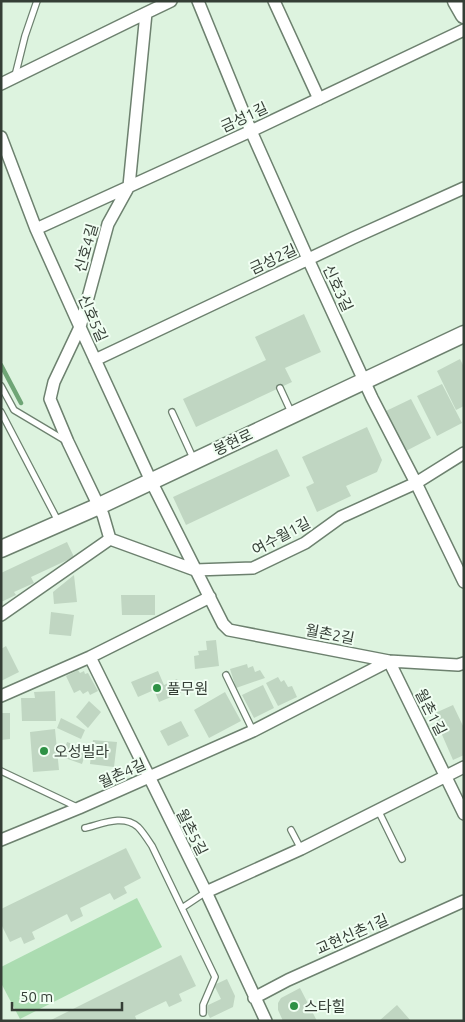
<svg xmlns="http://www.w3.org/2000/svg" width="465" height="1022" font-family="Ubuntu,'Noto Sans KR',sans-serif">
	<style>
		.green { fill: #abdcb1 }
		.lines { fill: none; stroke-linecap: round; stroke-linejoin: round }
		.stream { stroke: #6fa576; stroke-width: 4.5 }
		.building { fill: #c0d6c2 }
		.lane-casing { stroke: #6d816f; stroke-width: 8 }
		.street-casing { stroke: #6d816f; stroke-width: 14 }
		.secondary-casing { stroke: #6d816f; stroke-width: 19 }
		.lane { stroke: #fff; stroke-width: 5.5 }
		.street { stroke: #fff; stroke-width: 11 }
		.secondary { stroke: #fff; stroke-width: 16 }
		.poi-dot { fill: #2e9145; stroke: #f0fef2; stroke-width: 2 }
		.labels { text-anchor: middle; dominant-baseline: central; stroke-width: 4; stroke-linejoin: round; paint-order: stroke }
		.street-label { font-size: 15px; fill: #353e36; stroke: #f0fef2 }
		.poi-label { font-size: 15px; fill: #353e36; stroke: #f0fef2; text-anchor: start }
	</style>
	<rect width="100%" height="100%" fill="#ddf3df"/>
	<path class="green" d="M137 898 162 947 20 1019 1 983V967Z"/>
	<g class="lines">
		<path class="stream" d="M1 365 21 403"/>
	</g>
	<path class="building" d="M304 314 321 352 285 368 292 382 196 427 183 399 266 360 255 337Z
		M460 359 464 367V406L456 410 437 371Z
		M442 384 462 423 437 436 417 396Z
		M411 399 431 438 406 451 386 411Z
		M367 427 382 460 377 472 346 486 351 496 317 512 306 487 314 483 302 457Z
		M277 449 290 476 186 525 173 497Z
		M67 542 74 557 31 577 34 583 14 592 16 595 1 602V573Z
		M74 575 77 602 54 604 53 592Z
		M121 595H155V615H122Z
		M51 612 74 615 71 636 49 634Z
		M216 640 219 666 195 669 194 656 199 655 198 651 207 650 206 641Z
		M6 646 19 672 1 681V649Z
		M247 664 248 668 253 666 255 672 260 670 265 678 236 688 230 669Z
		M78 670 80 673 84 671 85 674 88 673 98 691 90 695 88 691 83 694 80 690 74 693 66 676Z
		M158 671 164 685 177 679 183 692 159 702 154 690 138 697 131 682Z
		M278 677 281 682 284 680 288 687 292 686 297 697 278 706 266 683Z
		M263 685 274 708 254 718 242 695Z
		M55 691 56 721H22L21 698H35L34 692Z
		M225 692 241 721 209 738 194 710Z
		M89 701 101 712 88 728 76 717Z
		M453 705 464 728V755L453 760 433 714Z
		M1 713H10V739L1 740Z
		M61 718 85 730 81 739 57 728Z
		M181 721 189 736 168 746 160 731Z
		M55 729 59 770 33 772 30 732Z
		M93 740 117 742 114 767 90 764Z
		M67 742 87 749 82 764 62 757Z
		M126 848 141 878 124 887 127 893 114 900 110 893 80 908 83 916 71 922 67 914 32 932 35 939 24 944 21 937 10 942 1 924V909Z
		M181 955 196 986 179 994 182 1001 169 1007 166 1001 135 1016 137 1021H49Z
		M227 979 235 996 233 1007 210 1018 204 1007 221 999 214 985Z
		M300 988 317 1021H283L278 1010V1003L281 998Z
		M397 1005 411 1021H379Z"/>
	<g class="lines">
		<defs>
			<path id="lane" d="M15 76 25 36 37 1
				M1 386 14 410 66 441
				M280 388 292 414
				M1 412 58 521
				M172 412 194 460
				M226 675 253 731
				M1 771 79 808
				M378 810 402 859
				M85 828C102 824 123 814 138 827 143 832 148 840 152 846L215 977 203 1005V1013
				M291 830 301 849
				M182 908 206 892"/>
			<path id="street" d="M198 1 251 131 308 259 372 398 416 483 464 582
				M274 1 319 99
				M1 84 146 13
				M1 137 36 229 80 327 151 481 223 624 229 630 389 661 458 665 464 663
				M36 229 251 131 464 30
				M95 360 353 238 464 188
				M110 539 103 515 68 442 50 399 54 382 80 327 108 224 129 186 146 13 171 1
				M1 615 110 539 195 570 253 568 305 543 341 517 416 483 464 453
				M90 657 206 892 266 1021
				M1 696 90 657 210 597
				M1 840 79 808 253 731 389 661 464 814
				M206 892 301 849 464 767
				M254 998 288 980 464 901"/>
			<path id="secondary" d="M456 1 464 15
				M1 549 99 506 464 334"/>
		</defs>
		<use href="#lane" class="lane-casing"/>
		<use href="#street" class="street-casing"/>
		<use href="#secondary" class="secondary-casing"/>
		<use href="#lane" class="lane"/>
		<use href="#street" class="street"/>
		<use href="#secondary" class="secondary"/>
	</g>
	<g class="poi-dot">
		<circle cx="157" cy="688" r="5"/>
		<circle cx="44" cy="751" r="5"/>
		<circle cx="294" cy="1006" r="5"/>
	</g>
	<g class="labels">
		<g class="street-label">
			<text transform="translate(244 117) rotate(-25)">금성1길</text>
			<text transform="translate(86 248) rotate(-74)">신호4길</text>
			<text transform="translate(273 259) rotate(-25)">금성2길</text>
			<text transform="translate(338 288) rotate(65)">신호3길</text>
			<text transform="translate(93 318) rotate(66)">신호5길</text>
			<text transform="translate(233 442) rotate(-25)">봉현로</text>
			<text transform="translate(281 536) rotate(-28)">여수월1길</text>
			<text transform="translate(330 634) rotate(11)">월촌2길</text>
			<text transform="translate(431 712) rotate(63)">월촌1길</text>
			<text transform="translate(122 773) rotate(-24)">월촌4길</text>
			<text transform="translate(192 832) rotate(63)">월촌5길</text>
			<text transform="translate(352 934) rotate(-24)">교현신촌1길</text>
		</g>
		<g class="poi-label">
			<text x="167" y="688">풀무원</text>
			<text x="54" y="751">오성빌라</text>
			<text x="304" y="1006">스타힐</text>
		</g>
	</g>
	<rect width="465" height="1022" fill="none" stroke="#353e36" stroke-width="5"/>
	<path d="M12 1002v8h110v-8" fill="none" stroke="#353e36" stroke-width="2.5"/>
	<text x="20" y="1002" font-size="15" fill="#353e36" stroke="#f0fef2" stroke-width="4" paint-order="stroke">50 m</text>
</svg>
